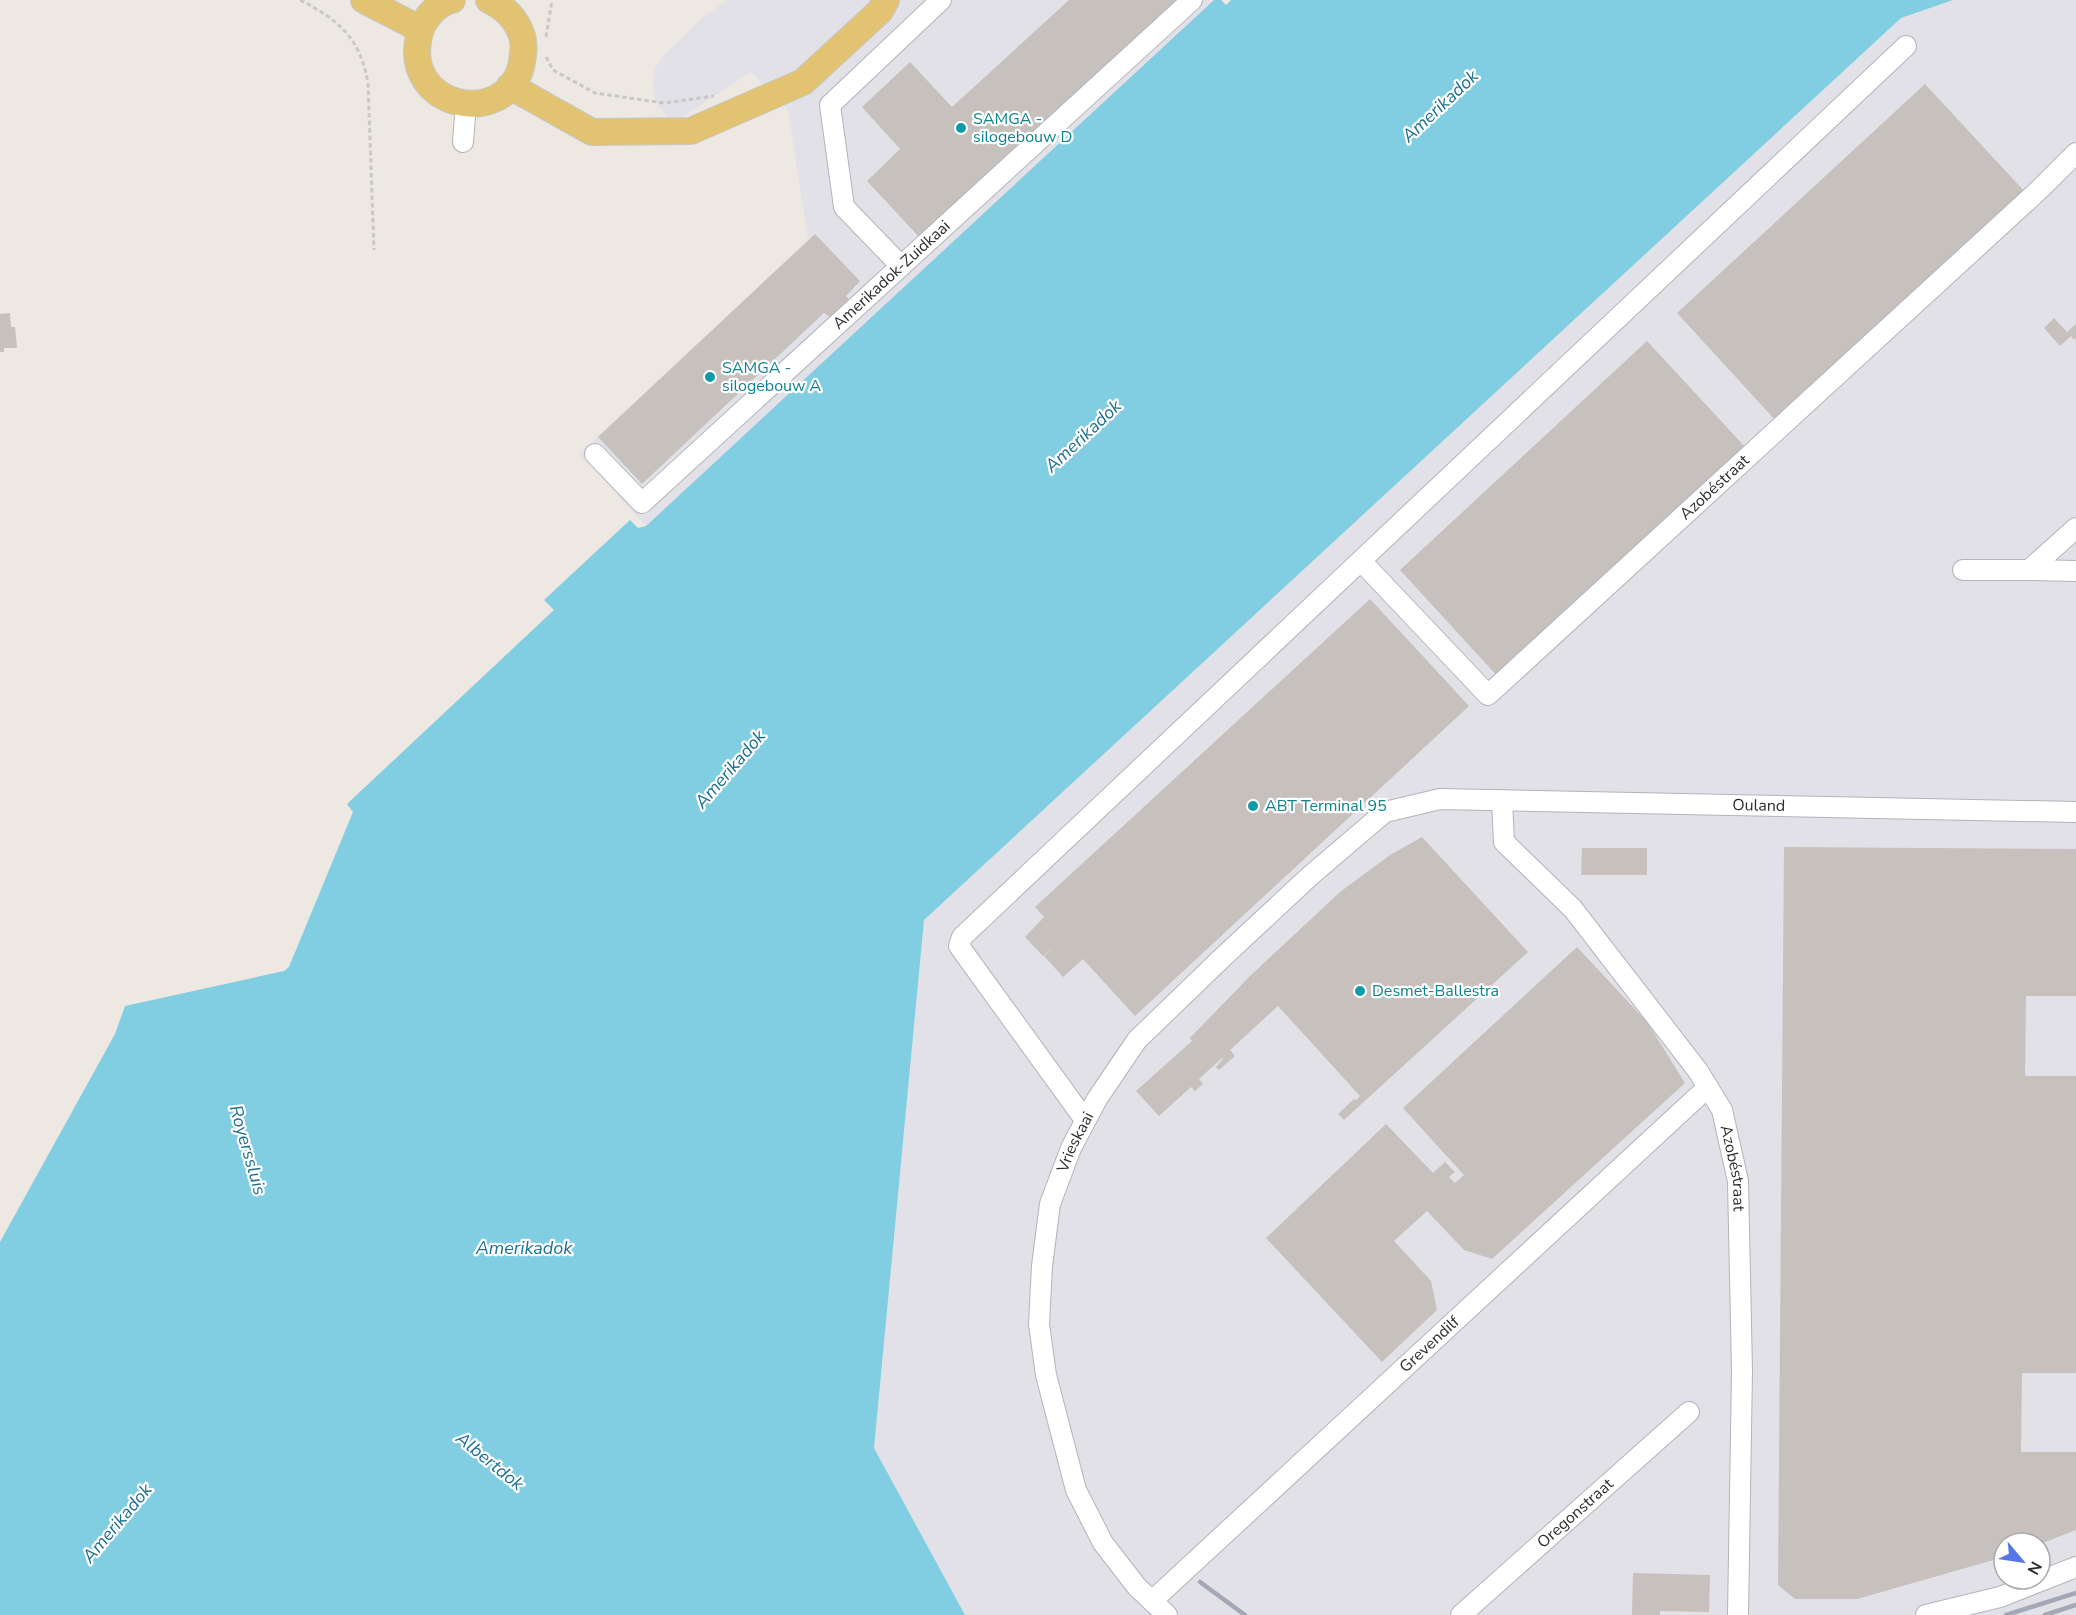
<svg xmlns="http://www.w3.org/2000/svg" width="2076" height="1615" font-family="'Nunito Sans',sans-serif">
	<style>
		.industrial { fill: #e2e1e7; fill-rule: evenodd }
		.water { fill: #81cde2 }
		.building { fill: #c6c1bd }
		.lines { fill: none; stroke-linecap: round; stroke-linejoin: round }
		.minor-casing { stroke: #b2b4bc; stroke-width: 22 }
		.major-casing { stroke: #c8c8c8; stroke-width: 28 }
		.path { stroke: #c8c8c8; stroke-width: 3; stroke-dasharray: 4.5 3; stroke-linecap: butt }
		.minor { stroke: #fff; stroke-width: 20 }
		.major { stroke: #e2c372; stroke-width: 26 }
		.rail { stroke: #a4a8b5; stroke-width: 4.5 }
		.culture-dot { fill: #0f9aa8; stroke: #fff; stroke-width: 2 }
		.labels { text-anchor: middle; dominant-baseline: central; stroke-width: 4.5; stroke-linejoin: round; paint-order: stroke }
		.culture-label { font-size: 16px; fill: #0d838f; stroke: #fff; text-anchor: start }
		.street-label { font-size: 16px; fill: #2d2d2d; stroke: #fff }
		.water-label { font-size: 18px; font-style: italic; fill: #1d6f91; stroke: #fff }
	</style>
	<rect width="100%" height="100%" fill="#ede8e2"/>
	<path class="industrial" d="M727 0H1214L646 526 579 454 808 240 788 110 751 72 673 123 656 103 652 86 655 69 663 56 703 17Z
		M1953 0H2076V1615H965L874 1448 924 920 1901 18ZM2004 1543H2040V1579H2004Z"/>
	<path class="water" d="M1214 0H1221L1226 5 1231 0H1953L1901 18 924 920 874 1448 965 1615H0V1242L115 1034 125 1006 284 971 289 967 353 812 347 804 554 610 544 600 630 520 638 528 646 526Z"/>
	<path class="building" d="M1069 0H1178L921 239 867 181 900 149 862 107 910 62 952 107Z
		M1925 84 2025 192 1777 422 1677 313Z
		M815 234 860 281 846 296 849 299 830 317 824 313 642 484 598 437Z
		M10 313 11 327H15L17 348H4V352H0V314Z
		M2054 318 2067 332 2076 324V338L2074 340 2071 336 2060 346 2044 328Z
		M1647 341 1747 449 1499 678 1400 570Z
		M1370 599 1469 706 1135 1016 1083 959 1063 977 1044 956 1053 947 1043 956 1025 937 1044 917 1035 907Z
		M1422 837 1528 952 1344 1120 1338 1114 1354 1099 1356 1100 1360 1096 1278 1006 1230 1050 1235 1056 1219 1070 1216 1067 1223 1059 1222 1058 1199 1079 1203 1084 1195 1091 1191 1087 1159 1116 1136 1091 1192 1041 1190 1038 1250 976 1340 892 1390 855Z
		M1784 847 2076 849V996H2026L2025 1076H2076V1373H2022L2021 1452H2076V1530L2040 1544 2004 1543V1557L1857 1599H1795L1778 1585Z
		M1582 848H1647V875H1581Z
		M1577 947 1647 1022 1685 1083 1492 1259 1464 1250 1427 1211 1394 1241 1431 1281 1437 1310 1382 1362 1266 1238 1386 1124 1433 1173 1445 1162 1455 1172 1449 1177 1455 1183 1464 1175 1403 1108Z
		M1633 1573 1710 1575 1709 1612 1660 1611V1615H1632Z"/>
	<g class="lines">
		<defs>
			<g id="minor">
				<path d="M463 142 466 104"/>
				<path d="M901 266 844 207 830 105 941 0"/>
				<path id="s1" d="M595 454 642 503 1192 0"/>
				<path id="s2" d="M1361 561 1488 695 2040 189 2076 153"/>
				<path d="M1963 570H2029L2076 528"/>
				<path d="M2029 570 2076 571"/>
				<path id="s3" d="M1502 800 1504 842 1573 909 1698 1071 1722 1110 1738 1181 1742 1371 1738 1615"/>
				<path d="M1085 1120 959 946 962 937 1906 46"/>
				<path id="s4" d="M1152 1601 1708 1087"/>
				<path id="s5" d="M1167 1615 1137 1587 1103 1543 1076 1490 1046 1375 1039 1324 1042 1266 1050 1204 1071 1148 1097 1099 1137 1040 1223 957 1310 876 1385 812 1440 799 2076 812"/>
				<path id="s6" d="M1461 1615 1689 1412"/>
				<path d="M1926 1615 2000 1597 2076 1567"/>
			</g>
			<path id="major" d="M364 0 420 29
				M452 0C436 4 422 20 419 36 402 108 504 129 521 67 523 57 525 46 522 36 516 18 505 8 489 0
				M510 86 592 132 691 131 803 82 880 11 886 0"/>
		</defs>
		<use href="#minor" class="minor-casing"/>
		<use href="#major" class="major-casing"/>
		<path class="path" d="M300 0C339 20 360 38 368 83L374 250
			M546 37 552 0
			M546 57 553 70 595 93 664 103 714 96"/>
		<use href="#minor" class="minor"/>
		<use href="#major" class="major"/>
		<path class="rail" d="M1200 1582 1245 1615
			M2006 1615 2076 1593
			M2045 1615 2076 1605"/>
	</g>
	<g class="culture-dot">
		<circle cx="961" cy="128" r="6"/>
		<circle cx="710" cy="377" r="6"/>
		<circle cx="1253" cy="806" r="6"/>
		<circle cx="1360" cy="991" r="6"/>
	</g>
	<g class="labels">
		<g class="culture-label">
			<text x="973" y="119">SAMGA -<tspan x="973" dy="18">silogebouw D</tspan></text>
			<text x="722" y="368">SAMGA -<tspan x="722" dy="18">silogebouw A</tspan></text>
			<text x="1265" y="806">ABT Terminal 95</text>
			<text x="1372" y="991">Desmet-Ballestra</text>
		</g>
		<g class="street-label">
			<text stroke="none"><textPath href="#s1" startOffset="406">Amerikadok-Zuidkaai</textPath></text>
			<text stroke="none"><textPath href="#s2" startOffset="492">Azobéstraat</textPath></text>
			<text stroke="none"><textPath href="#s5" startOffset="1346">Ouland</textPath></text>
			<text stroke="none"><textPath href="#s5" startOffset="514">Vrieskaai</textPath></text>
			<text stroke="none"><textPath href="#s3" startOffset="448">Azobéstraat</textPath></text>
			<text stroke="none"><textPath href="#s4" startOffset="378">Grevendilf</textPath></text>
			<text stroke="none"><textPath href="#s6" startOffset="153">Oregonstraat</textPath></text>
		</g>
		<g class="water-label">
			<text transform="translate(1440 106) rotate(-43)">Amerikadok</text>
			<text transform="translate(1083 436) rotate(-43)">Amerikadok</text>
			<text transform="translate(730 769) rotate(-49)">Amerikadok</text>
			<text transform="translate(248 1150) rotate(74)">Royerssluis</text>
			<text x="524" y="1248">Amerikadok</text>
			<text transform="translate(490 1461) rotate(39)">Albertdok</text>
			<text transform="translate(117 1523) rotate(-50)">Amerikadok</text>
		</g>
	</g>
	<g transform="translate(2022 1561) rotate(119)"><circle r="28" fill="#ffffff" stroke="#ababab" stroke-width="1.5"/>
	<path d="M0-4.5L10 22L0 15L-10 22Z" fill="#5577e6"/>
	<text y="-9" font-size="16" font-weight="bold" text-anchor="middle" fill="#2d2d2d">N</text>
	</g>
</svg>
